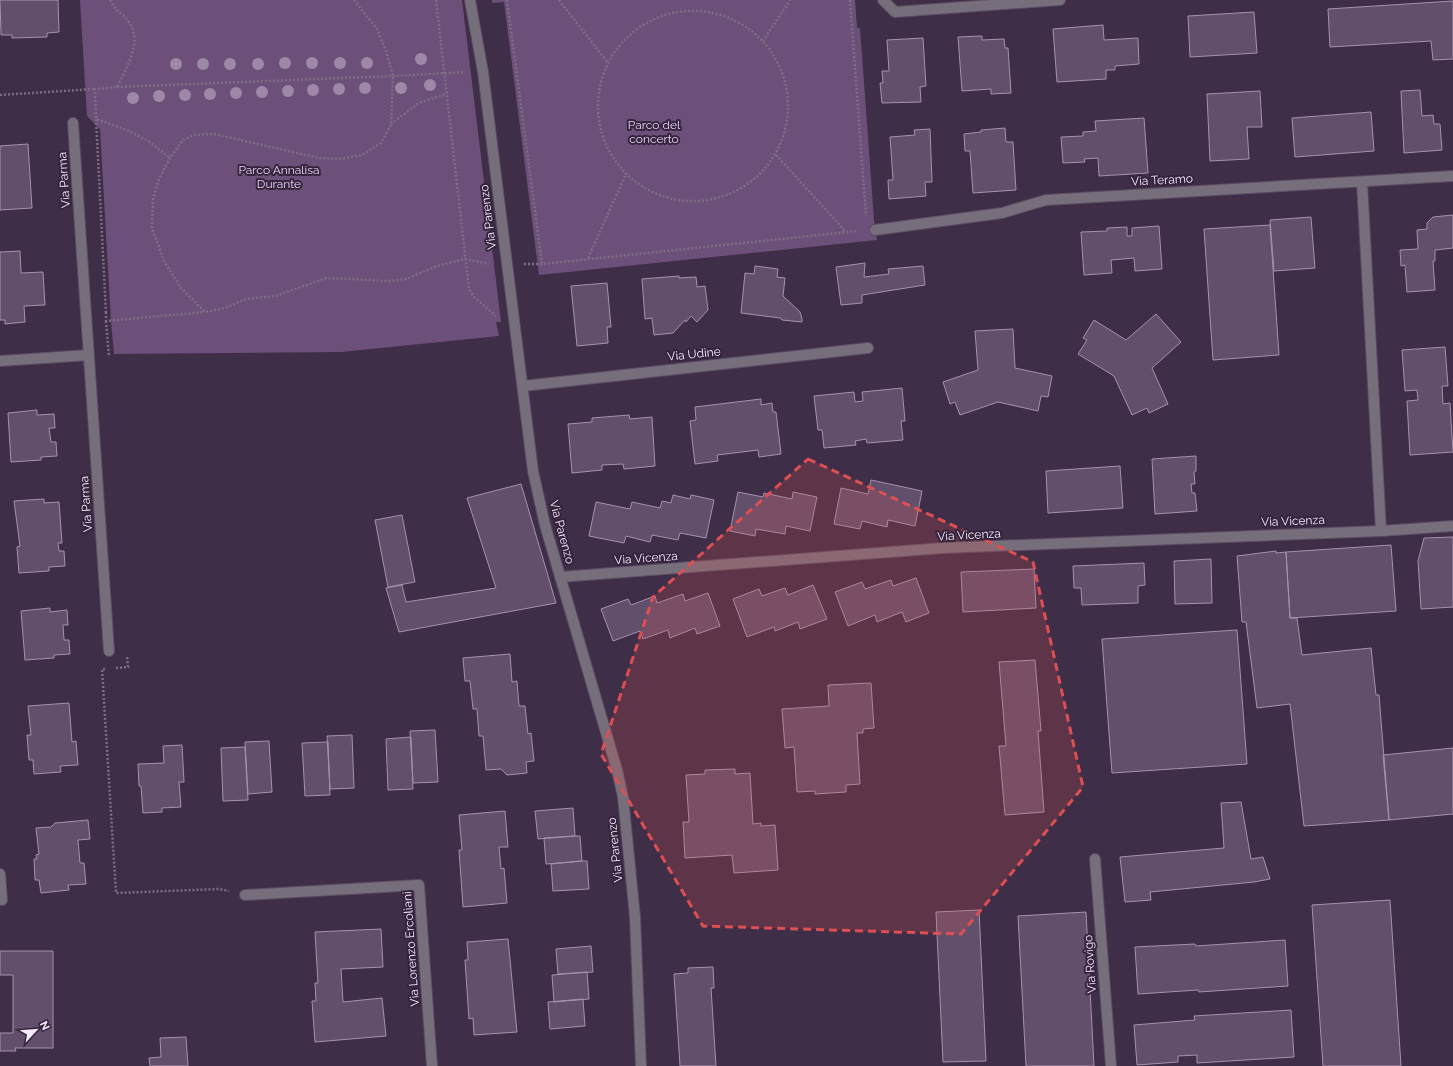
<svg xmlns="http://www.w3.org/2000/svg" width="1453" height="1066" font-family="Raleway,sans-serif">
	<style>
		.green { fill: #6c507a }
		.building { fill: #624f6b; stroke: #a692b0 }
		.lines { fill: none; stroke-linecap: round; stroke-linejoin: round }
		.minor-casing { stroke: #5c4c65; stroke-width: 12 }
		.path { stroke: #7d6e85; stroke-width: 2.5; stroke-dasharray: 2 2; stroke-linecap: butt }
		.minor { stroke: #776e7b; stroke-width: 10 }
		.tree { fill: #9d88a8 }
		.marked { fill: #dc4f52; fill-opacity: 0.2; stroke: #dc4f52; stroke-width: 3; stroke-dasharray: 8 5; stroke-linejoin: round }
		.labels { text-anchor: middle; dominant-baseline: central; stroke-width: 4; stroke-linejoin: round; paint-order: stroke }
		.park-label { font-size: 12px; fill: #ead2f6; stroke: #35243d }
		.street-label { font-size: 12px; fill: #f5eafb; stroke: #35243d }
	</style>
	<rect width="100%" height="100%" fill="#3f2e48"/>
	<path class="green" d="M80 0H462L501 322H496L499 336 341 352 114 354 111 321 100 129 87 116Z
		M492 0H855L857 28H860L874 220 877 240 539 275 504 2 492 3Z"/>
	<path class="building" d="M0 0H58L59 32 47 33V37L12 38V35H1Z
		M1453 1V59L1433 60 1431 41 1330 47 1328 9Z
		M1254 12 1257 53 1190 57 1188 16Z
		M1103 25 1104 40 1138 38 1139 64 1115 66V70H1106V79L1057 82 1053 29Z
		M982 36V40L1004 39 1005 48H1008L1011 93 991 94V89L962 91 958 37Z
		M923 38 926 86 920 87 921 102 882 103 880 83H883L882 71H889L887 40Z
		M1420 90 1422 116 1433 115 1434 124H1440L1442 150 1404 153 1401 91Z
		M1260 91 1262 127H1247L1249 159 1210 161 1207 94Z
		M1371 112 1374 151 1295 157 1292 118Z
		M1144 118 1148 173 1099 176 1098 158 1084 159 1085 162 1063 163 1061 137 1083 136V132L1096 131 1095 121Z
		M1005 128 1006 142H1013L1016 190 973 193 970 151H965L964 134 981 132V130Z
		M930 129 932 182H925L926 196 889 199 888 180H893L890 137 915 135 914 130Z
		M28 144 32 208 0 210V146Z
		M1453 215V248L1435 250V261H1433L1435 290 1407 292 1405 265 1401 266 1400 250 1418 249 1417 230 1427 229V223L1433 217Z
		M1311 217 1315 268 1274 271 1270 220Z
		M1270 225 1279 355 1213 360 1204 229Z
		M1159 226 1162 269 1135 271 1134 258 1111 260 1112 273 1084 275 1081 232 1107 231V228L1127 227V236H1132V228Z
		M20 251 21 273 43 272 45 305 24 306 25 322 5 324V320H0V252Z
		M865 263 864 277 889 274 888 269 923 266 925 285 862 295V303L841 305 836 267Z
		M755 266 778 269 777 277 785 278 783 296 800 312 802 319V322L782 320 780 318 741 313 745 273 754 274Z
		M679 276V278L696 277 697 287 705 286 708 310 697 322 691 316 686 322 685 320 673 333 654 335 652 318 645 319 642 279Z
		M607 283 611 327H607L608 343 577 346 571 286Z
		M1156 314 1181 342 1152 368 1168 404 1149 413 1147 408 1132 415 1114 376 1078 354 1087 340 1083 338 1094 320 1126 340Z
		M1013 329 1015 368 1052 376 1048 397 1041 396 1038 411 998 402 960 415 955 402 950 404 943 382 978 370 975 331Z
		M1445 347 1448 386H1442L1443 404 1450 403 1453 452 1410 455 1407 401 1418 400 1417 390 1405 391 1402 350Z
		M902 388 905 421H901L903 440 867 443 866 439 855 441 856 445 824 448 822 430H818L814 396 854 392 855 402 863 401 862 392Z
		M761 399V405L772 403 773 412H776L781 454 759 457 758 450 717 455 718 461 695 464 690 421 696 420 695 407Z
		M37 410V415L54 414 55 428H49L51 442H56L57 456 41 457V460L11 462 8 413Z
		M629 415 630 419 652 417 655 466 624 469 623 464 602 465V470L572 473 568 424 592 422V418Z
		M1196 456V471L1194 472 1195 484H1191L1192 493H1195L1197 511 1155 514 1152 459Z
		M1120 466 1123 508 1048 513 1046 471Z
		M871 480 922 491 915 526 888 520 887 527 862 521 860 529 834 524 841 488 868 494Z
		M521 484 556 603 399 632 386 588 402 585 406 602 496 588 467 498Z
		M738 492 763 497 764 493 792 499 793 492 817 497 810 531 786 526 785 534 756 529 755 536 730 531Z
		M673 495 690 499 691 495 714 500 706 538 680 533 678 540 652 535 650 542 626 536 624 543 589 536 596 502 630 509 632 502 660 508 662 501 671 503Z
		M44 499V503L59 502 62 543H58L59 551H64L65 566 49 567V571L19 573 17 547 20 546 14 501Z
		M402 515 415 582 388 587 375 520Z
		M1453 537V607L1421 609 1418 561 1424 538Z
		M1391 545 1396 611 1290 618 1286 552Z
		M1276 551V553L1286 552 1290 618H1297L1302 655 1371 648 1376 695H1379L1389 820 1304 826 1290 704 1257 708 1246 622H1242L1237 556Z
		M1211 559 1212 603 1175 604 1174 561Z
		M1144 563 1145 585 1138 586V603L1082 605 1081 588H1074L1073 566Z
		M1034 569 1036 608 963 612 961 572Z
		M916 578 929 613 906 622 902 612 877 622 875 615 848 626 835 592 862 582 865 589 891 580 893 586Z
		M813 585 827 619 800 629 798 622 775 631 774 627 747 637 733 599 759 589 762 596 785 588 788 595Z
		M708 593 720 626 697 634 695 628 670 638 668 630 643 639 640 631 613 641 601 609 628 599 631 605 655 596 657 603 683 594 685 601Z
		M50 608V612L67 610 68 625H63L64 640H69L70 654 54 655V658L25 660 21 611Z
		M1237 630 1247 764 1112 773 1102 639Z
		M510 654 512 682 517 681 519 706H525L528 734 531 733 534 761 526 762 527 773 507 775 501 769 486 770 483 736H479L477 709H473L470 681H465L463 658Z
		M1035 660 1041 731H1038L1044 812 1005 815 999 746H1006L999 662Z
		M871 683 874 728 863 729V733H857L860 784 846 785V792L815 794V791L797 792 794 747 785 748 782 709 829 706 828 685Z
		M69 703 72 742 76 741 78 765 60 766 61 772 34 774 33 760H29L27 735H31L28 706Z
		M435 730 438 782 413 783 410 731Z
		M352 735 354 788 330 789 327 736Z
		M411 737 413 789 388 790 386 739Z
		M269 741 272 792 248 794 245 742Z
		M328 742 330 795 305 796 302 743Z
		M182 745 184 782H179L181 807 162 808V812L143 813 141 786H139L138 764 164 763 163 746Z
		M245 747 248 800 223 801 221 748Z
		M1453 748V814L1389 820 1383 755Z
		M735 769V774L750 773 753 824 761 823V826L775 825 778 870 734 873 732 855 685 858 683 822H689L686 775 705 774V770Z
		M1241 802 1251 859 1263 857 1270 879 1254 882 1150 892 1151 900 1125 902 1120 857 1224 848 1221 803Z
		M573 808 575 836 538 839 535 811Z
		M505 811 508 847H499L501 869 504 868 507 903 463 907 459 850H462L459 815Z
		M88 820 90 839 78 840 80 863H84L86 884 68 885 69 890 41 893 39 880H35L34 859H37L36 855 39 854 36 828 51 827 55 823Z
		M575 836H580L582 861 546 864 544 838Z
		M582 861H587L589 889 553 891 551 864Z
		M1390 900 1401 1066H1323L1312 905Z
		M979 910 986 1061 943 1062 936 912Z
		M1086 912 1094 1066H1026L1018 916Z
		M381 929 383 967 341 969 343 1002 382 998 386 1036 315 1042 312 1001H316L315 983H318L315 932Z
		M508 939 517 1032 474 1035 473 1018 469 1019 465 960H468L467 942Z
		M1285 940 1288 986 1199 992 1198 990 1138 994 1135 947 1195 944 1196 946Z
		M591 946 593 972 558 974 556 949Z
		M0 951H53V1048H15L16 1051H0V1033H13V975H0Z
		M713 967 714 988H711L716 1066H680L674 974 688 973V968Z
		M587 972 589 999 554 1002 552 975Z
		M583 999 585 1026 550 1029 548 1002Z
		M1291 1010 1294 1057 1197 1063V1055L1178 1056V1062L1137 1065 1134 1025 1195 1020 1194 1016Z
		M186 1037 188 1066H150L149 1058 161 1057 160 1038Z"/>
	<g class="lines">
		<defs>
			<path id="minor" d="M470 0 483 72 533 471 545 525 617 770 623 797 635 917 641 1066
				M883 0 895 12 1060 0
				M73 123 109 651
				M1362 182 1381 531
				M875 230 1002 213 1046 200 1453 176
				M0 361 89 355
				M523 386 868 348
				M560 577 943 548 1381 531 1453 526
				M1095 859 1111 1066
				M0 874 2 900
				M245 895 419 885 432 1066"/>
		</defs>
		<use href="#minor" class="minor-casing"/>
		<path class="path" d="M110 0C116 12 121 12 128 21 144 40 126 69 117 87L95 89 96 119 127 130 150 142 170 158
			M354 0 377 29 386 51 393 76 391 125 381 143 362 155 341 159 319 158 214 134 194 135 183 140 170 158 159 179 153 199 152 228 164 261 181 288 205 312 225 308 246 299 276 296 326 278 390 281 406 279 437 266 465 259 489 264
			M436 0 469 289 473 296 496 316
			M507 0 542 264
			M559 0 608 63
			M850 0 866 216
			M598 106a95 95 0 1 1 190 0a95 95 0 1 1-190 0Z
			M763 41 790 0
			M117 87 393 76 465 72
			M0 95 95 89
			M96 119 106 313
			M391 124 419 103 446 94
			M776 155 846 232
			M588 258 626 174
			M524 264H542L857 231
			M105 313H106V321L204 312
			M106 321 109 357
			M116 668 128 667 127 656
			M105 669H102L116 893 219 889 229 891"/>
		<use href="#minor" class="minor"/>
	</g>
	<g class="tree">
		<circle cx="421" cy="59" r="6"/>
		<circle cx="285" cy="63" r="6"/>
		<circle cx="312" cy="63" r="6"/>
		<circle cx="340" cy="63" r="6"/>
		<circle cx="367" cy="63" r="6"/>
		<circle cx="176" cy="64" r="6"/>
		<circle cx="203" cy="64" r="6"/>
		<circle cx="230" cy="64" r="6"/>
		<circle cx="258" cy="64" r="6"/>
		<circle cx="430" cy="85" r="6"/>
		<circle cx="365" cy="88" r="6"/>
		<circle cx="401" cy="88" r="6"/>
		<circle cx="339" cy="89" r="6"/>
		<circle cx="313" cy="90" r="6"/>
		<circle cx="288" cy="91" r="6"/>
		<circle cx="262" cy="92" r="6"/>
		<circle cx="236" cy="93" r="6"/>
		<circle cx="210" cy="94" r="6"/>
		<circle cx="185" cy="95" r="6"/>
		<circle cx="159" cy="96" r="6"/>
		<circle cx="133" cy="98" r="6"/>
	</g>
	<path class="marked" d="M808 459 1033 562 1083 787 961 934 703 926 601 754 653 597Z"/>
	<g class="labels">
		<g class="park-label">
			<text x="654" y="125">Parco del<tspan x="654" dy="14">concerto</tspan></text>
			<text x="279" y="170">Parco Annalisa<tspan x="279" dy="14">Durante</tspan></text>
		</g>
		<g class="street-label">
			<text transform="translate(64 180) rotate(-94)">Via Parma</text>
			<text transform="translate(1162 180) rotate(-3)">Via Teramo</text>
			<text transform="translate(488 217) rotate(-97)">Via Parenzo</text>
			<text transform="translate(694 354) rotate(-6)">Via Udine</text>
			<text transform="translate(86 504) rotate(-94)">Via Parma</text>
			<text transform="translate(1293 521) rotate(-2)">Via Vicenza</text>
			<text transform="translate(562 532) rotate(75)">Via Parenzo</text>
			<text transform="translate(969 535) rotate(-3)">Via Vicenza</text>
			<text transform="translate(646 558) rotate(-4)">Via Vicenza</text>
			<text transform="translate(615 850) rotate(-96)">Via Parenzo</text>
			<text transform="translate(411 949) rotate(-94)">Via Lorenzo Ercoliani</text>
			<text transform="translate(1090 964) rotate(-94)">Via Rovigo</text>
		</g>
	</g>
	<g transform="translate(36 1030) rotate(64)" stroke="#35243d" stroke-width="3" paint-order="stroke">
	<path d="M0-3L7 15L0 10L-7 15Z" fill="#f5eafb"/>
	<text y="-6" font-size="11" font-weight="bold" text-anchor="middle" fill="#f5eafb">N</text>
	</g>
</svg>
